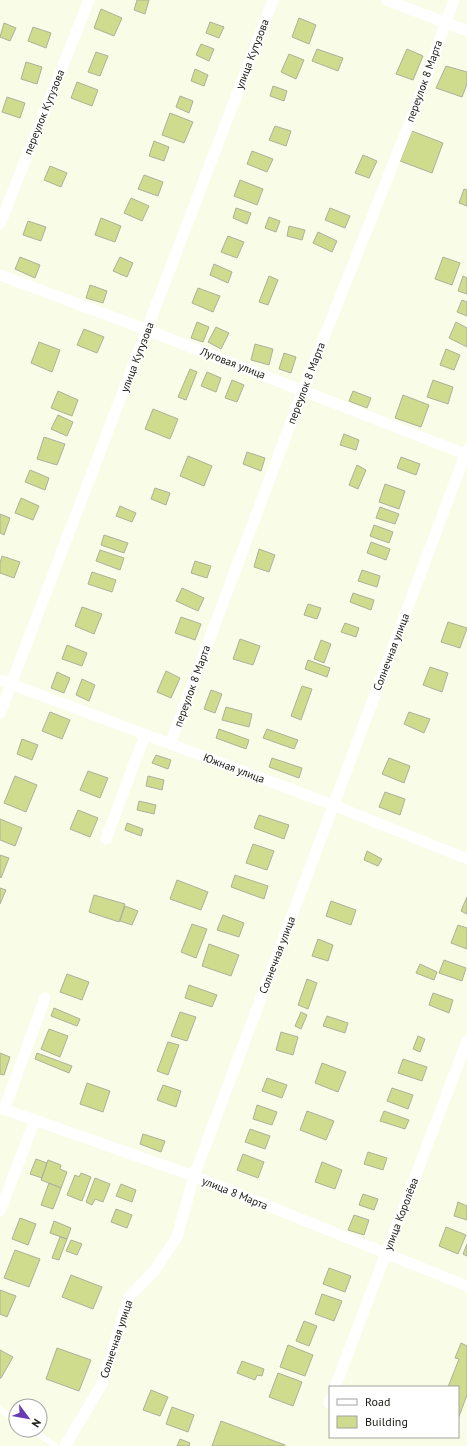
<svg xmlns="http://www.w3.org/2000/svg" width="467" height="1446" font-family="'PT Sans',sans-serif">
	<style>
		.building { fill: #cfdb8d; stroke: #adb19d }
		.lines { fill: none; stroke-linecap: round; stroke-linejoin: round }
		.lane { stroke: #fff; stroke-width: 5.5 }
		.street { stroke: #fff; stroke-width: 11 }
		.labels { text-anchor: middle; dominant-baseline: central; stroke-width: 3; stroke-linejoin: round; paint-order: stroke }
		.street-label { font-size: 11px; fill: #171911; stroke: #fff }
	</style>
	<rect width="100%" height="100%" fill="#f9fde7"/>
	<path class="building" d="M137 0H149L145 14 134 10Z
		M101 9 122 18 114 36 94 28Z
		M299 18 316 25 309 44 292 37Z
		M210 22 224 27 219 38 206 33Z
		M4 23 16 28 10 41 0 37Z
		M33 27 51 33 46 48 28 41Z
		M201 44 214 49 209 61 196 55Z
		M317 49 343 58 338 71 312 61Z
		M407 49 423 56 413 80 396 74Z
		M96 52 108 56 100 76 88 72Z
		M289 54 304 60 296 79 281 72Z
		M26 62 42 67 37 84 21 79Z
		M446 66 467 72V84L462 97 436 88Z
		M195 69 208 75 204 86 191 81Z
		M77 82 98 90 92 106 71 98Z
		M273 86 287 91 284 101 270 96Z
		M180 96 193 101 189 113 176 107Z
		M7 97 25 103 20 118 2 112Z
		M170 113 193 122 184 143 162 135Z
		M275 126 291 131 286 146 269 140Z
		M412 131 443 143 432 173 400 161Z
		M154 141 169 147 164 161 149 156Z
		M252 151 273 159 267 172 247 164Z
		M363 155 377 161 369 178 355 173Z
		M50 166 67 173 61 187 44 180Z
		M144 175 163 182 158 196 138 189Z
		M240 180 263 189 257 205 234 196Z
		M464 189 467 190V206L459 203Z
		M131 198 149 206 142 221 124 213Z
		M236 208 251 213 247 224 233 218Z
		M330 208 350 216 345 228 325 220Z
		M269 217 280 221 276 232 265 228Z
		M101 218 121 226 115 242 95 235Z
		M28 221 46 227 41 241 23 235Z
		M289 226 305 230 302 240 287 236Z
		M318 232 337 241 332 252 313 243Z
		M228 236 244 242 237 258 221 252Z
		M20 257 40 265 35 278 15 269Z
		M120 257 133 263 127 277 113 271Z
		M443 257 460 263 452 285 435 279Z
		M214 264 232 272 228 283 210 275Z
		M269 276 278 280 268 305 259 302Z
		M463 276 467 278V294L458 291Z
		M90 285 107 291 103 303 86 298Z
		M198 288 220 296 213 312 192 303Z
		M462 300 467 302V316L457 312Z
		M197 322 209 327 203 342 191 338Z
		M456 322 467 328V347L449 338Z
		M216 327 229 333 221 349 208 342Z
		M84 329 104 337 97 353 77 345Z
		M39 342 60 350 52 372 31 363Z
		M255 344 273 349 269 365 251 360Z
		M446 349 460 355 454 370 440 365Z
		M284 353 296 357 291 373 279 369Z
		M190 369 197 372 186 400 178 397Z
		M207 372 221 378 216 392 201 386Z
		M232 380 244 385 237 402 225 398Z
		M433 380 453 387 448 404 427 397Z
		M58 391 78 400 72 416 51 408Z
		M353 391 371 398 367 408 349 401Z
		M403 395 429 405 421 427 395 418Z
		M153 409 178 419 170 439 145 429Z
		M58 415 73 422 67 436 51 429Z
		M344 434 359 440 356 450 340 445Z
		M44 437 65 444 57 465 37 459Z
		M247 452 265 458 261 471 243 464Z
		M188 456 212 466 204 486 180 476Z
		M401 457 420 464 416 475 397 468Z
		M357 465 366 470 358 489 349 485Z
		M30 470 49 478 45 490 25 482Z
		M385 484 405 491 399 509 379 502Z
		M155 488 170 493 166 505 151 499Z
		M21 498 39 506 33 520 15 513Z
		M120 506 136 513 132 522 116 516Z
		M380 507 399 514 395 524 376 518Z
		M0 514 10 518 4 535 0 533Z
		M374 525 393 532 389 543 370 536Z
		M104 535 128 543 124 553 101 545Z
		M371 542 390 549 386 560 367 553Z
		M259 549 275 555 269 572 254 567Z
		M100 550 124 558 120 570 96 561Z
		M2 556 20 562 14 578 0 573V563Z
		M195 561 211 566 207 578 191 573Z
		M362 570 380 576 377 587 358 581Z
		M92 572 116 580 112 592 88 584Z
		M182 588 204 598 198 611 176 601Z
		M353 593 374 600 371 610 350 602Z
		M308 604 321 608 317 619 304 615Z
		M82 607 102 614 94 634 75 626Z
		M181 617 201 624 195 640 175 633Z
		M448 622 467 628 460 648 441 642Z
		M345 623 359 628 356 637 341 632Z
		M240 639 260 646 253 665 233 659Z
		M321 640 331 644 324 663 314 659Z
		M67 645 87 653 82 666 62 659Z
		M308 660 330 668 327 677 305 669Z
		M430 667 448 673 442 692 423 685Z
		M166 671 180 678 171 698 157 692Z
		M57 672 70 678 64 693 51 688Z
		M82 679 95 685 89 701 76 695Z
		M302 686 312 689 301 720 291 716Z
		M211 690 222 694 215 713 204 709Z
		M226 707 252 714 249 727 222 720Z
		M50 712 70 720 62 739 42 731Z
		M409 712 430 719 424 733 404 724Z
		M219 729 249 740 246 749 216 738Z
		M267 729 298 740 294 749 263 738Z
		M22 739 38 745 32 760 17 754Z
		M156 755 171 760 168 769 152 763Z
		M272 758 302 768 299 778 269 767Z
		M389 758 410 766 404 783 382 774Z
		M88 771 108 778 100 798 80 790Z
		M15 776 37 785 26 812 4 803Z
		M148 776 164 780 162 790 146 786Z
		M385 792 405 799 400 815 379 807Z
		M139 801 156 805 154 814 137 810Z
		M78 810 98 818 90 837 70 829Z
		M259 815 289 825 284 839 254 828Z
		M0 819 22 828 15 846 0 840Z
		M127 823 143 829 141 836 125 830Z
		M253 844 274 851 267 870 246 863Z
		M367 851 382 859 378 866 364 860Z
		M0 855 9 858 1 878 0 877Z
		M235 875 268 886 264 899 231 887Z
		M177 880 208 892 201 910 170 899Z
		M0 888 6 890 0 904Z
		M94 895 125 904 119 922 89 912Z
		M467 897V914L461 911Z
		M331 901 356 910 351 925 326 916Z
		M125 906 138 911 132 925 120 921Z
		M223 915 244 923 239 937 217 930Z
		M192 924 207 929 196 958 181 952Z
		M458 925 467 928V949L451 943Z
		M318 939 333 945 328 961 312 956Z
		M209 944 239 955 231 976 202 966Z
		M444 960 466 968 462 981 439 973Z
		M420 964 437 972 434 980 416 973Z
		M67 974 89 982 82 1000 60 992Z
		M307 979 317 983 308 1009 298 1005Z
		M189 985 217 995 212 1007 185 998Z
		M433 993 453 1000 449 1013 429 1005Z
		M54 1008 80 1019 77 1026 51 1016Z
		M180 1012 196 1017 187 1041 171 1036Z
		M301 1012 307 1015 301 1029 295 1026Z
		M327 1016 348 1023 345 1033 323 1026Z
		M49 1029 68 1036 60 1057 41 1049Z
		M281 1032 298 1037 293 1055 276 1050Z
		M418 1036 425 1039 420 1052 413 1049Z
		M168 1042 179 1045 168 1075 157 1071Z
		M0 1053 10 1057 4 1075 0 1074Z
		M37 1053 72 1066 69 1073 35 1059Z
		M403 1059 427 1067 422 1081 398 1073Z
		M322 1063 346 1072 338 1092 315 1083Z
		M267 1078 287 1085 282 1098 262 1091Z
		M87 1083 110 1091 103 1112 80 1104Z
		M163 1085 181 1091 176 1107 157 1100Z
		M392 1088 413 1095 408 1109 387 1101Z
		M257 1105 277 1112 272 1125 253 1119Z
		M307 1111 334 1121 326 1140 300 1130Z
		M384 1111 409 1120 405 1129 380 1121Z
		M250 1129 270 1136 265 1149 245 1142Z
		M143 1134 165 1141 161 1152 140 1144Z
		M368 1152 387 1158 383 1170 364 1164Z
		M243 1154 264 1162 258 1178 237 1170Z
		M36 1159 47 1163 42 1178 30 1174Z
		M48 1160 61 1165 60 1169 67 1172 61 1188 41 1180Z
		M322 1162 342 1170 335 1189 315 1182Z
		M81 1173 91 1177 82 1201 67 1195 75 1175 79 1177Z
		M95 1178 110 1184 103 1202 95 1199 92 1205 86 1202Z
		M49 1183 61 1188 53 1209 41 1205Z
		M121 1184 136 1190 132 1202 116 1196Z
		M363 1194 378 1199 374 1210 359 1205Z
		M458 1202 467 1206V1220L454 1216Z
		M116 1209 132 1215 127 1228 111 1222Z
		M354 1215 369 1220 364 1235 348 1230Z
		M20 1218 36 1224 28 1245 12 1239Z
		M54 1221 71 1228 67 1239 50 1233Z
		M446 1227 466 1235 458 1254 439 1246Z
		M60 1237 67 1239 59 1260 52 1258Z
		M71 1240 82 1244 77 1255 66 1251Z
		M467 1244V1256L463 1254Z
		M15 1250 40 1259 29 1287 4 1278Z
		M329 1268 351 1276 345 1292 323 1284Z
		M71 1275 102 1287 93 1309 62 1297Z
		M0 1290 16 1296 7 1317 0 1314Z
		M322 1294 342 1301 334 1321 315 1314Z
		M304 1321 317 1326 309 1346 296 1341Z
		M461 1343 467 1346V1395L458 1419V1387H448L459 1359 455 1358Z
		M288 1345 313 1355 305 1376 280 1367Z
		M57 1348 91 1360 79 1391 46 1379Z
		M0 1350 13 1357 1 1378H0Z
		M242 1361 264 1369 262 1376 257 1375 255 1380 237 1373Z
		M278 1373 302 1382 293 1406 269 1397Z
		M151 1390 168 1397 160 1416 143 1410Z
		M172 1407 194 1415 188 1432 166 1424Z
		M221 1421 285 1445V1446H212Z
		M180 1439 190 1443 189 1446H177Z"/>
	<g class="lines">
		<path class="lane" d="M0 1409 16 1420
			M32 1430 56 1446"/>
		<path class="street" d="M387 0 467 31
			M0 224 89 0
			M0 275 147 330 465 454
			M0 680 333 805 467 859
			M0 713 273 0
			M170 744 303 390 413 114 454 0
			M106 839 145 735
			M0 1108 194 1176 467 1286
			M4 1110 45 998
			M0 1211 35 1120
			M335 1387 467 1041
			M329 1403 330 1400
			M65 1446 102 1384 129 1297 155 1270 177 1237 194 1176 467 450"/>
	</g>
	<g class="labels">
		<g class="street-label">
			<text transform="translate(252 54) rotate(-69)">улица Кутузова</text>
			<text transform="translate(424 81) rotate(-70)">переулок 8 Марта</text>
			<text transform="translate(44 112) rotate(-68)">переулок Кутузова</text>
			<text transform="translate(137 357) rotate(-69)">улица Кутузова</text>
			<text transform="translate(233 363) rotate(21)">Луговая улица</text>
			<text transform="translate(306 383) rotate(-69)">переулок 8 Марта</text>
			<text transform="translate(391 652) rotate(-69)">Солнечная улица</text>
			<text transform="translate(192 686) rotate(-70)">переулок 8 Марта</text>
			<text transform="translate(234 768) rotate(21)">Южная улица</text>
			<text transform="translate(277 955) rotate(-69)">Солнечная улица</text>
			<text transform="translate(235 1193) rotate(22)">улица 8 Марта</text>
			<text transform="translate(401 1214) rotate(-69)">улица Королёва</text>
			<text transform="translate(116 1339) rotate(-72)">Солнечная улица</text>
		</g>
	</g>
	<rect x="329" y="1386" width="130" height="52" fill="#ffffff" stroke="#a2a3a0"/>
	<rect x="337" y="1399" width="20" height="6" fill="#ffffff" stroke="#a2a3a0"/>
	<text x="365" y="1406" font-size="12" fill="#171911">Road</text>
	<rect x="337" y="1416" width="20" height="12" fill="#cfdb8d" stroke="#a2a3a0"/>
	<text x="365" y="1426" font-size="12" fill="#171911">Building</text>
	<g transform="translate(28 1418) rotate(122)"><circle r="19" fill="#ffffff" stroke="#a2a3a0"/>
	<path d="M0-3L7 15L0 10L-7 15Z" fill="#693cb4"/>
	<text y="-6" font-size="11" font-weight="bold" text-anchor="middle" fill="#171911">N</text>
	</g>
</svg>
